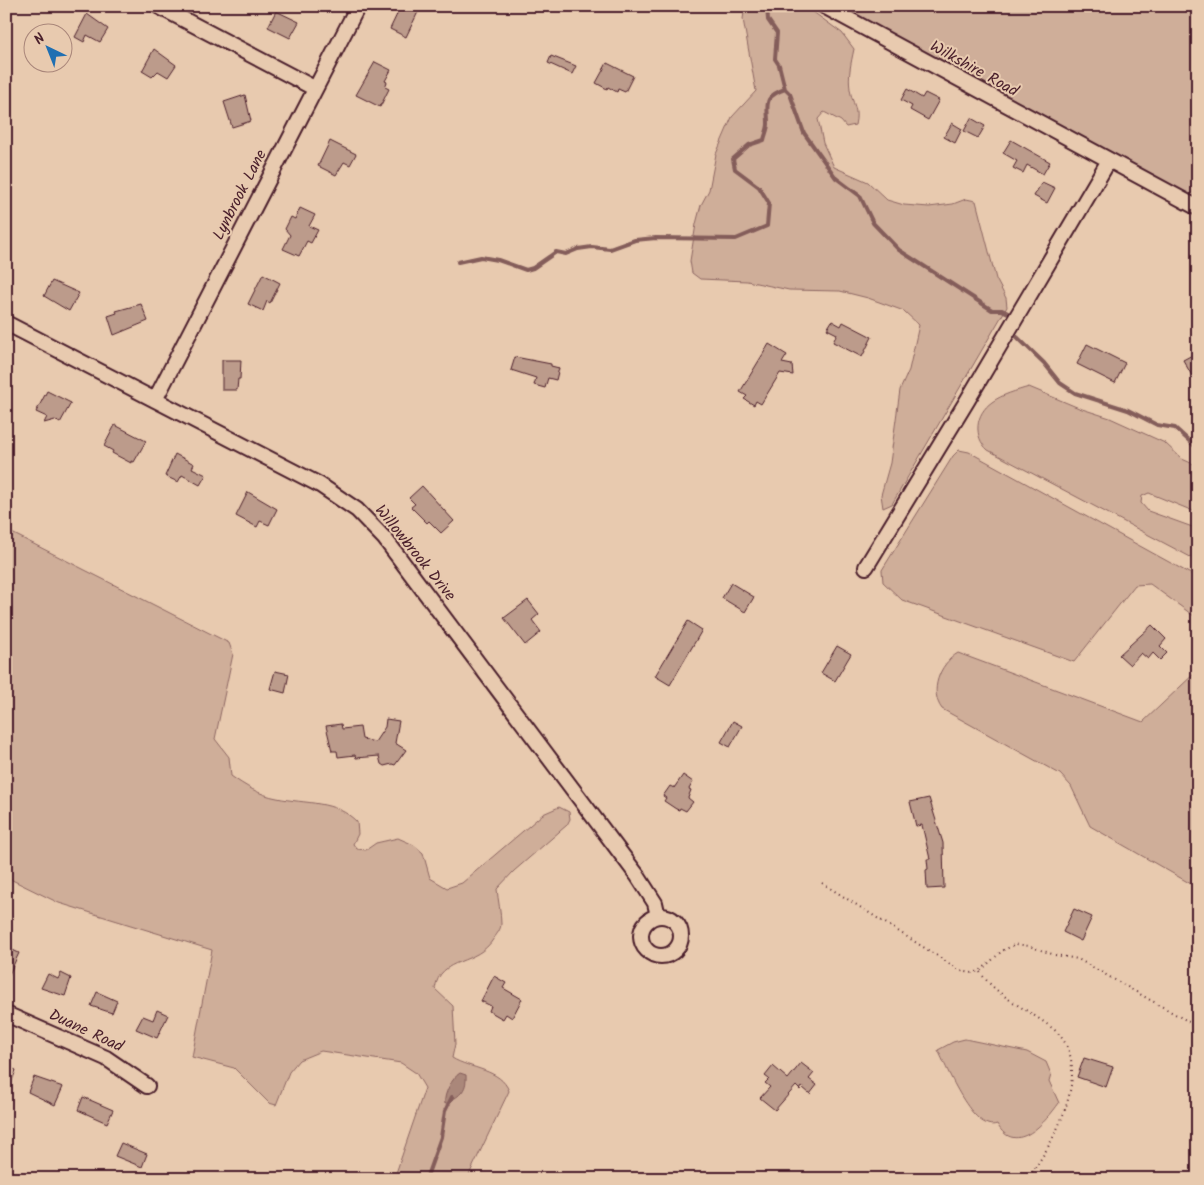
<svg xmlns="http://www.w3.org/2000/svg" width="1204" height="1185" font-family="Kalam,sans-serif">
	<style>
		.green { fill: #cfae99; stroke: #8c6662 }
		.water { fill: #aa877a; stroke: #845d5a }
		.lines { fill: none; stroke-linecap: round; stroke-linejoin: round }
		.stream { stroke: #845d5a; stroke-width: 4 }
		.building { fill: #bc9b8b; stroke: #4a1f2b }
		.minor-casing { stroke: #4a1f2b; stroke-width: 18 }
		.path { stroke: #4a1f2b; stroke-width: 2; stroke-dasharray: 1 4; stroke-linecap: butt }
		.minor { stroke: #e8caaf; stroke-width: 14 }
		.labels { text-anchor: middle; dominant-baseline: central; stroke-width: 4; stroke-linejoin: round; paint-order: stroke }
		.street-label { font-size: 16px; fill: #4a1f2b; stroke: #e8caaf }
	</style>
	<rect width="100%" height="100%" fill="#e8caaf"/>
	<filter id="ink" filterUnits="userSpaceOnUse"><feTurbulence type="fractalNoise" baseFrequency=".02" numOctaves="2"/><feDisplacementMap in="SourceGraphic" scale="10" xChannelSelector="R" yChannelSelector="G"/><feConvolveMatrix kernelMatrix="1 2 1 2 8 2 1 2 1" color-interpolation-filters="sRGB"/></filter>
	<g filter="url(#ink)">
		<path class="green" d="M745 6H805L842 33 854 49C851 63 848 75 850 89 852 104 859 108 855 125L846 127 841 121 824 112 818 119 823 143 834 167 868 182 887 200 904 205 929 207 953 204 966 199 976 201 996 279 1006 298 1007 307 892 504 883 508 881 495 890 463 900 390 909 370 919 325 904 311 868 298 840 291 789 290 747 281 700 279 692 273 690 261 696 224 701 205 709 190 716 154 732 117 756 91 743 19Z
			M836 6H1198V203Z
			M1029 387 1079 408 1110 418 1165 443 1182 459 1198 466V513L1149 493 1142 496 1141 503 1148 511 1198 529V561L988 450C973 437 975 414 992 402 1003 394 1016 391 1029 387Z
			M959 450 969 452 1198 578V619L1150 584 1135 585 1074 662 902 600 883 582 882 570 953 456Z
			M6 530 229 643 233 654 215 739 229 757 231 776C245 786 260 795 277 798 305 804 336 800 357 822L358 834 353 844 357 849 366 850 376 843 398 838 414 845 423 853 430 878 447 888 462 883 543 814 559 807 569 812 570 819 567 825 514 871 497 889C498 900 501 913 501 924 501 929 497 934 494 938 477 967 440 955 435 989L453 1006 455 1044 452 1058C470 1069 501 1069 509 1091L467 1179H394L425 1088 416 1073 401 1063 321 1051 299 1060 289 1072 276 1105 269 1103 234 1068 192 1057 212 950 59 903 6 877Z
			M958 653 1143 722 1198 670V888L1090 826 1071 786 1060 774 942 709C929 692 939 664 958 653Z
			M965 1039 1027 1052 1046 1062 1051 1074 1049 1081 1059 1103C1047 1120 1016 1158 997 1124 973 1133 947 1068 938 1050L953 1042Z"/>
		<path class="water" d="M460 1073 466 1075C467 1092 459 1096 445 1104 443 1095 452 1078 460 1073Z"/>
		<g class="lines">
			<path class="stream" d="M767 6 768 20 777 33 775 59 779 65 785 89 790 94 804 133 836 178 860 196 873 223 899 250 992 310H1002L1008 313
				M458 262 481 257 498 260 526 270 533 268 556 252 566 254 578 249 592 247 610 249 635 240 656 238 736 239 767 226 769 203 759 187 735 169 733 159 749 145 764 140C765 135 768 129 768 124 768 105 762 97 785 89
				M1014 334 1044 363 1060 383 1075 393 1128 410 1157 425 1175 428 1198 449
				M426 1179 441 1137 445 1111 452 1097"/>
		</g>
		<path class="building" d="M401 6H407L418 12 406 37 390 29Z
			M276 11 299 22 290 38 268 27Z
			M87 14 108 29 100 42 87 35 84 42 75 37Z
			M154 49 176 65 168 77 158 71 152 77 142 71Z
			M551 56 576 66 572 74 548 63Z
			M375 62 391 70 385 81 387 82 385 87 389 89 380 107 356 95Z
			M607 63 633 76 625 92 618 89 617 92 608 87 607 89 596 83Z
			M907 89 922 98 925 93 939 100 928 120 910 110 912 106 901 100Z
			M245 95 251 121 232 127 224 102Z
			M971 118 985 126 978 138 964 131Z
			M952 123 962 129 955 143 944 137Z
			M1011 140 1050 162 1043 174 1027 165 1023 173 1013 168 1017 161 1003 153Z
			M330 141 356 154 350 165 344 162 336 175 318 166Z
			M1042 182 1055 188 1047 203 1034 196Z
			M300 208 315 215 309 226 318 230 311 243 307 241 299 256 283 249 290 235 285 229 291 217 295 219Z
			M263 274 280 283 270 303 267 301 263 311 248 304Z
			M52 281 79 293 69 311 44 296Z
			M141 304 148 321 114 335 108 316 117 313 116 311Z
			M832 321 841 326 843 322 872 337 862 357 833 342 837 334 827 329Z
			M769 344 787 355 782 363 792 365 793 375 780 373 761 404 756 401 754 405 744 399 747 396 740 392Z
			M1087 344 1125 363 1115 383 1077 364Z
			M1198 352V386L1183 360Z
			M515 357 551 364V366L559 368 556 380 548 378 545 388 534 385 536 378 511 370Z
			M222 360H241L240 379H238L237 390H222Z
			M47 391 71 403 60 423 55 420 44 423 47 417 36 412Z
			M115 425 146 441 134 462 131 461V463L112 453 113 451 104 446Z
			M175 454 194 464 192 468 206 475 200 485 182 475 178 482 165 476Z
			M422 486 454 521 441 533 429 521 427 523 411 507 415 504 409 498Z
			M248 492 277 509 269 525 260 521 257 527 236 516Z
			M731 583 754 597 745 612 722 598Z
			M528 600 539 614 532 620 541 632 525 645 504 618Z
			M688 621 702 630 670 685 655 676Z
			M1152 625 1166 639 1160 646 1167 653 1160 660 1153 653 1148 659 1141 653 1130 665 1119 655Z
			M837 646 851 654 835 681 821 673Z
			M275 671 289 674 285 693 270 689Z
			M386 719 399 721 395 743 406 750 395 765 392 764 384 766 381 764 379 756 356 758 355 755 338 757 337 751H332L326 726 341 724 342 729 360 727 362 739 375 742 385 727Z
			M733 721 742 726 730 747 721 742Z
			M683 775 693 782 689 789 691 790 688 798 693 802 686 811 680 808 679 810 676 809 664 801 666 798 663 796 670 786 674 788Z
			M929 798 943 843 944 888 927 889 926 870 928 869 927 859H930L922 825 916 826 910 802Z
			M1074 909 1092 917 1081 941 1063 932Z
			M6 947 19 953 6 981Z
			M61 973 71 978 65 996 41 988 48 974 58 979Z
			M494 976 506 983 503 988 522 999 512 1018 506 1014 503 1019 489 1011 491 1006 481 1001Z
			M97 992 117 1001 112 1013 91 1006Z
			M157 1010 168 1015 157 1038 136 1029 143 1016 153 1020Z
			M1084 1058 1113 1067 1106 1087 1077 1077Z
			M801 1063 814 1073 809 1079 817 1085 810 1094 802 1087 800 1090 796 1086 775 1110 760 1098 770 1087 765 1083 769 1079 765 1076 773 1066 788 1079Z
			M6 1066 16 1070 7 1094H6Z
			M34 1077 63 1087 55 1105 28 1092Z
			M83 1097 113 1110 107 1123 78 1110Z
			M121 1143 147 1154 142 1167 115 1156Z"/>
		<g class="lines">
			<defs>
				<path id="minor" d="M158 6 314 88
					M824 6 1198 208
					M6 323 320 485 357 510 385 539 637 875 655 903 658 916
					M155 400 358 6
					M866 567 967 401 1108 162
					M641 936a20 20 0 1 1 40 0a20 20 0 1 1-40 0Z
					M6 1014 106 1058 147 1086"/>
			</defs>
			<use href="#minor" class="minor-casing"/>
			<path class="path" d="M822 883 961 971 971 973 980 971 1002 951 1016 944 1029 946 1055 955 1078 959 1198 1027
				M980 972C997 997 1028 1009 1052 1028 1098 1063 1054 1144 1027 1179"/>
			<use href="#minor" class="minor"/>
		</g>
	</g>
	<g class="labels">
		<g class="street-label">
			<text transform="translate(974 69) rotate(29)">Wilkshire Road</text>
			<text transform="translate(240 195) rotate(-63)">Lynbrook Lane</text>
			<text transform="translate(415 553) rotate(51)">Willowbrook Drive</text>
			<text transform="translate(86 1031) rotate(25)">Duane Road</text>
		</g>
	</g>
	<rect width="1204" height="1185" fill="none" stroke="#e8caaf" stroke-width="25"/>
	<rect x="12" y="12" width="1179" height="1160" fill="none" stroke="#4a1f2b" stroke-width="2" filter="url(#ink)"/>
	<g transform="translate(48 48) rotate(317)"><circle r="24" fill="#e8caaf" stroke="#a9867a"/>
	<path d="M0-4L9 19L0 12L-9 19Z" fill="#1f6fb2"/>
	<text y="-8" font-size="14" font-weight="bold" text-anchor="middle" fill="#4a1f2b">N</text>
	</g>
</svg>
